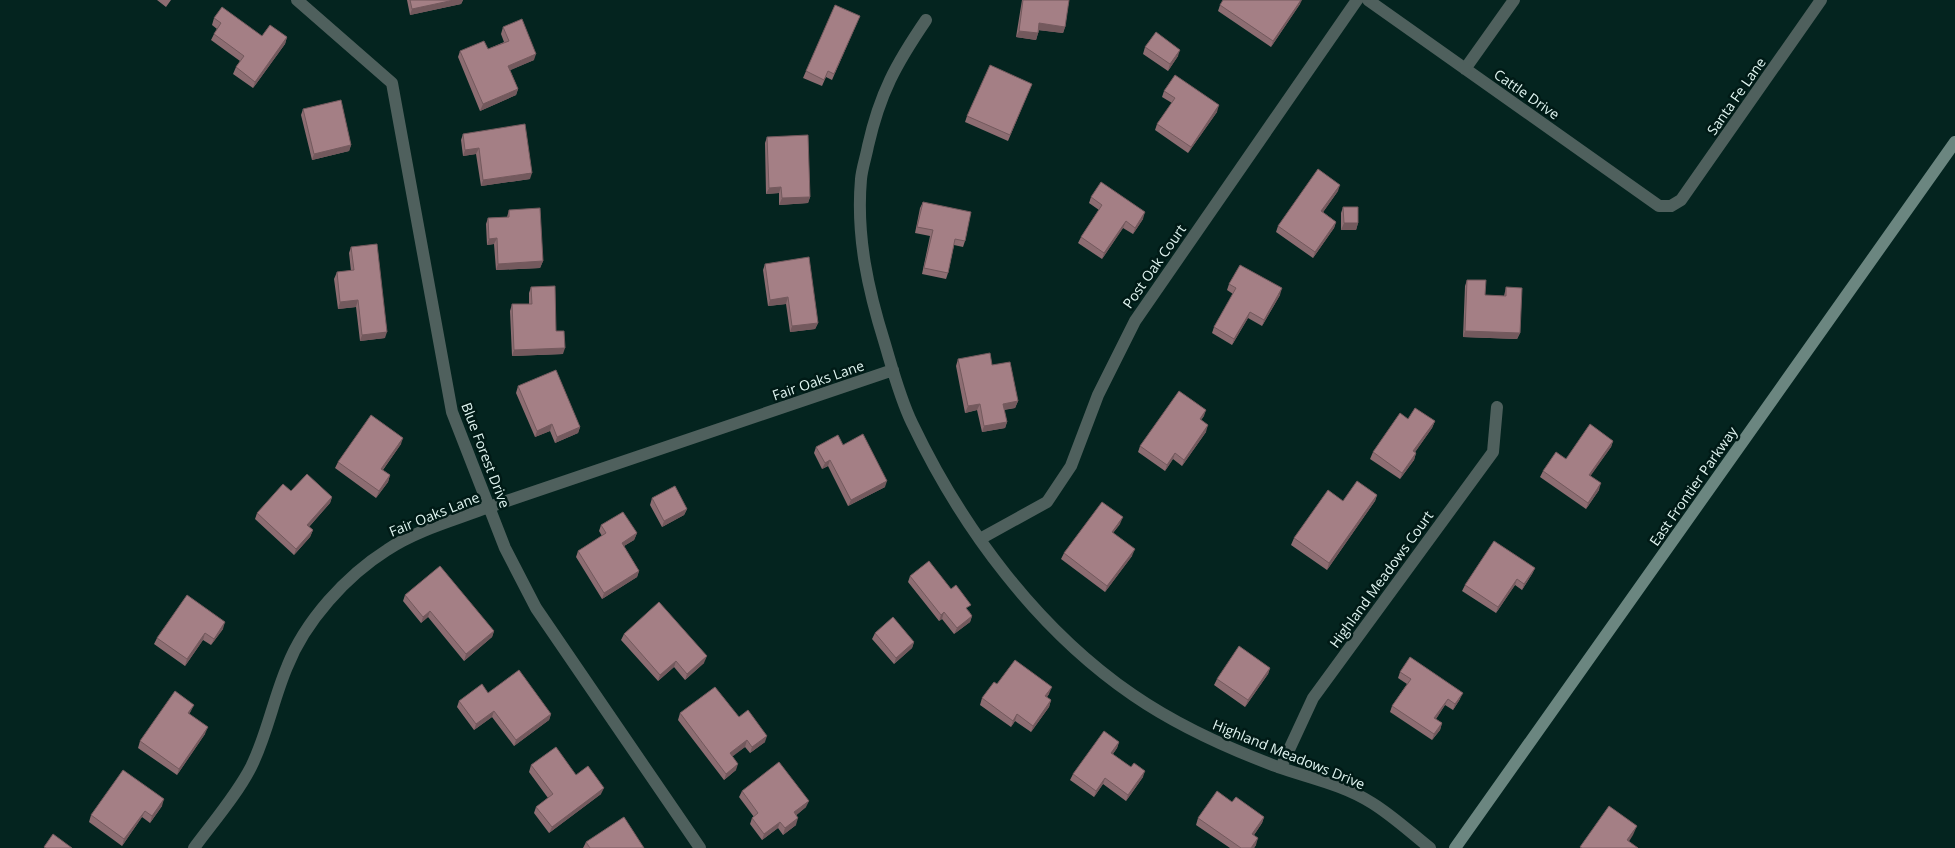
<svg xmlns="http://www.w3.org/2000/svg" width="1955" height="848" font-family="'Open Sans',sans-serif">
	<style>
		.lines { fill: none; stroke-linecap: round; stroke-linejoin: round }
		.street { stroke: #4f605d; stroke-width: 12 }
		.secondary { stroke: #6b8680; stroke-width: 12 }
		.wall { fill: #8d6d72 }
		.shaded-wall { fill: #73595d }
		.building { fill: #a47f85; stroke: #73595d }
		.labels { text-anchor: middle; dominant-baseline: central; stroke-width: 5; stroke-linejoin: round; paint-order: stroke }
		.street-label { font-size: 14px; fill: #e0f5f1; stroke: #001a16 }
	</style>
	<rect width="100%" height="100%" fill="#04241f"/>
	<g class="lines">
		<path class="street" d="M297 0 392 83 452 412 505 548 536 608 700 848
			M1368 0 1659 206H1671L1681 200 1821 0
			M926 20C896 64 880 93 868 146 866 157 862 168 861 179 856 236 868 290 885 344 893 371 900 398 912 423 962 528 1037 629 1133 695 1178 726 1227 748 1278 767 1310 778 1344 785 1372 803 1393 816 1411 833 1430 848
			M1465 69 1514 0
			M980 539 1047 502 1071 466 1098 395 1135 321 1357 0
			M1281 767 1313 698 1493 452 1497 407
			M194 848C213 822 236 796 251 767 267 735 273 700 287 667 305 621 346 576 387 550 417 530 455 520 489 507L893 370"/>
		<path class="secondary" d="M1455 848 1955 142"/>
	</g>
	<path class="wall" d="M157 0H171L166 7Z
		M407 0H463L461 4 410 15Z
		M1022 0H1069L1065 27 1063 33 1039 30 1036 40 1016 37Z
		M1300 4 1271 47 1218 11 1220 5Z
		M860 16 832 80 826 77 822 86 803 78 806 71Z
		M214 18 262 36 287 37 285 44 253 88 233 74 236 67 240 61 211 40 214 34 217 29 212 25Z
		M503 27 534 60 510 70 518 89 516 95 480 111 458 57 460 51 488 49 504 42 501 34Z
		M1145 47 1178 56 1168 71 1143 54Z
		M1032 84 1008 141 965 122 967 116Z
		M1164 91 1217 112 1188 153 1155 130 1157 124 1172 103 1162 97Z
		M303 109 351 145 349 151 312 160 301 115Z
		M463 134 530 179 481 186 476 154 463 156 461 140Z
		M767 137 810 197 808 203 779 205V193L766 194 765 143Z
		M1338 191 1323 212 1336 222 1334 228 1313 258 1276 232 1278 226Z
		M1091 197 1143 219 1133 234 1123 228 1102 259 1078 243 1081 237 1099 210 1089 203Z
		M923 202 965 241 963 247 954 245 948 273 946 279 922 274 930 236 915 233 920 208Z
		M1343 207 1358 223 1356 230H1341V213Z
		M509 210 543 261 540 268 496 270 494 244 487 245 486 224 488 218 507 217Z
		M351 247 385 338 360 341 356 307 338 309 334 279 337 272 351 271 349 253Z
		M765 264 818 323 815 329 790 332 786 304 768 306 763 270Z
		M1467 280 1485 295 1504 296 1506 287 1520 333 1517 339 1463 337 1465 286Z
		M1229 284 1280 295 1262 326 1248 318 1232 345 1212 333 1214 327 1233 294 1227 290Z
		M531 287 556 331 563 354 512 356 510 311 512 304H529V293Z
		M958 359 992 365 1018 401 1015 408 1004 410 1007 422 1005 428 982 432 977 410 965 413 956 366Z
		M518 386 580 427 578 433 555 443 550 431 535 437 516 393Z
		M1204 416 1201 420 1206 432 1182 466 1173 459 1165 471 1138 452 1140 446Z
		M1408 419 1435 421 1432 428 1415 452 1416 453 1414 460 1400 479 1370 459 1373 452Z
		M1613 441 1611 447 1590 476 1599 490 1586 509 1540 477 1543 471 1566 459Z
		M401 444 383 470 390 475 388 482 376 498 335 468 338 462Z
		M816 447 885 487 848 506 828 466 822 469 814 453Z
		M291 491 332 497 330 503 309 527 313 530 310 537 294 555 255 519 257 513Z
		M1377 495 1375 501 1327 570 1291 545 1294 538 1343 501Z
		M652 498 687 509 684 515 662 527 650 505Z
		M1120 524 1113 533 1132 556 1105 592 1061 559 1064 553Z
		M601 525 637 533 634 540 624 546 639 571 637 577 602 599 576 557 578 551 602 536 599 531Z
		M1535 568 1532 574 1522 590 1515 585 1496 613 1462 591 1465 585Z
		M910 576 969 611 972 616 970 622 954 634 942 619 939 621 908 582Z
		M405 595 494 631 492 637 464 661 428 617 421 623 403 601Z
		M223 629 211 645 203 640 185 666 154 644 157 638Z
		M875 633 914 642 912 648 894 664 872 639Z
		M624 634 704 663 685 680 674 667 658 681 621 640Z
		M1270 668 1268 674 1245 707 1214 685 1217 679Z
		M1400 672 1460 699 1453 710 1445 705 1436 719 1442 723 1440 730 1432 740 1390 712 1392 706 1407 684 1398 678Z
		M997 684 1049 694 1047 697 1051 700 1049 707 1031 732 1015 721 1011 727 980 705 982 698Z
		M488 693 551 714 549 720 514 746 492 717 474 730 457 707 459 701Z
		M191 711 189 714 205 734 177 775 138 748 140 741Z
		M680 713 739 717 765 742 750 753 745 747 732 756 736 770 724 780 678 720Z
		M1119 742 1117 748 1113 754 1143 777 1126 801 1103 784 1094 797 1070 780 1073 774Z
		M531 765 576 775 601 794 549 833 534 813 536 807 548 798 529 772Z
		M742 791 806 807 796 815V825L783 835 778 828 762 840 750 824 752 818 754 817 739 797Z
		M1232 802 1264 817 1262 823 1254 835 1256 845 1254 848H1230L1196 825 1198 818Z
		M162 806 150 823 142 817 122 846 89 822 91 815Z
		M586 842 644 848H583Z"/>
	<path class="shaded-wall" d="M454 0H463L461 4 410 15 412 9Z
		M1301 0H1302L1300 4 1271 47 1273 41Z
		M1039 23 1065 27 1063 33 1037 30Z
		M1019 31 1038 33 1036 40 1016 37Z
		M287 37 285 44 253 88 255 82Z
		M1180 50 1178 56 1168 71 1170 64Z
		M536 54 534 60 506 72 508 66Z
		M518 89 516 95 480 111 483 104Z
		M1219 105 1217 112 1188 153 1191 147Z
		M351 145 349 151 312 160 314 154Z
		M479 148 476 154 463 156 465 150Z
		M532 173 530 179 481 186 483 180Z
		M1340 185 1338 191 1319 218 1321 211Z
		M781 187 779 193 766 194 769 188Z
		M810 197 808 203 779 205 782 198Z
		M1145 212 1143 219 1133 234 1135 228Z
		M1126 221 1123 228 1102 259 1104 253Z
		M1336 222 1334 228 1313 258 1315 252Z
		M1344 223H1358L1356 230H1341Z
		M497 238 494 244 487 245 489 239Z
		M543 261 540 268 496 270 498 264Z
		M1282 288 1280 295 1262 326 1264 320Z
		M788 297 786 304 768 306 770 300Z
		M358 300 356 307 338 309 340 302Z
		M1250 312 1248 318 1232 345 1234 339Z
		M818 323 815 329 790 332 792 326Z
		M1465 331 1520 333 1517 339 1463 337Z
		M387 332 385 338 360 341 362 335Z
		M565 348 563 354 512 356 514 350Z
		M1018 401 1015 408 1001 410 1003 404Z
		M980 404 977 410 965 413 968 406Z
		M1206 410 1204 416 1197 425 1200 419Z
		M1435 421 1432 428 1411 458 1413 451Z
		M1007 422 1005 428 982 432 984 426Z
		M552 424 550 431 535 437 537 431Z
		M1208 425 1206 432 1182 466 1184 460Z
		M580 427 578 433 555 443 557 437Z
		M403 438 401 444 379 475 381 469Z
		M1613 441 1611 447 1587 481 1589 475Z
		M1175 453 1173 459 1165 471 1167 465Z
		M1416 453 1414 460 1400 479 1402 473Z
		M830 460 828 466 822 469 825 463Z
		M390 475 388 482 376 498 379 491Z
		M887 481 885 487 848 506 851 500Z
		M1601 483 1599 490 1586 509 1588 503Z
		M1377 495 1375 501 1327 570 1329 563Z
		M332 497 330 503 304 532 307 525Z
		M687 509 684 515 662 527 664 521Z
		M1123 517 1120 524 1109 538 1112 532Z
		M313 530 310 537 294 555 296 549Z
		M637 533 634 540 619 549 622 543Z
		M1135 549 1132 556 1105 592 1107 586Z
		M1535 568 1532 574 1522 590 1524 584Z
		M639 571 637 577 602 599 604 593Z
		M1517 579 1515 585 1496 613 1498 607Z
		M430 611 428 617 421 623 423 617Z
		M944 612 942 619 939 621 941 615Z
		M972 616 970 622 954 634 957 628Z
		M225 622 223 629 211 645 214 639Z
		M494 631 492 637 464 661 466 654Z
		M205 633 203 640 185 666 187 659Z
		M914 642 912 648 894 664 896 658Z
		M707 656 704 663 685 680 687 674Z
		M676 661 674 667 658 681 660 675Z
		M1270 668 1268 674 1245 707 1248 700Z
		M1052 687 1049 694 1043 702 1045 696Z
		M1463 693 1460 699 1453 710 1455 704Z
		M1448 699 1445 705 1432 725 1434 718Z
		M1051 700 1049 707 1031 732 1033 726Z
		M194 705 191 711 185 720 188 713Z
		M494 711 492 717 474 730 476 724Z
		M551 714 549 720 514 746 516 740Z
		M1017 714 1015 721 1011 727 1013 721Z
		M1442 723 1440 730 1432 740 1434 734Z
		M208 727 205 734 177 775 179 769Z
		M767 736 765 742 750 753 752 747Z
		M747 740 745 747 728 760 730 753Z
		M1119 742 1117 748 1109 759 1111 753Z
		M738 764 736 770 724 780 726 774Z
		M1145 771 1143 777 1126 801 1128 795Z
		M1105 778 1103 784 1094 797 1096 791Z
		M604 788 601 794 549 833 552 827Z
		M164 799 162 806 150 823 152 816Z
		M809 801 806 807 792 819 794 812Z
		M145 811 142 817 122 846 124 839Z
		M1264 817 1262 823 1250 841 1252 834Z
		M798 818 796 825 783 835 785 828Z
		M780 822 778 828 762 840 764 834Z
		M1637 826 1633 835 1625 848 1627 840Z
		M1258 838 1256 845 1254 848H1251Z"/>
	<path class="building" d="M410 0H454L412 9Z
		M1023 0H1069L1065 27 1039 23 1038 33 1019 31Z
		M1223 0H1301L1273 41 1220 5Z
		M835 5 860 16 834 74 828 71 824 80 806 71Z
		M222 7 262 36 270 25 287 37 255 82 236 67 244 56 214 34 221 23 214 18Z
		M522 19 536 54 508 66 518 89 483 104 460 51 484 41 488 49 509 41 503 27Z
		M1156 32 1180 50 1170 64 1145 47Z
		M990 65 1032 84 1010 135 967 116Z
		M1175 75 1219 105 1191 147 1157 124 1175 98 1164 91Z
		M341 100 351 145 314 154 303 109Z
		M525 124 532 173 483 180 479 148 465 150 463 134Z
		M808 135 810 197 782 198 781 187 769 188 767 137Z
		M1318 169 1340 185 1321 211 1336 222 1315 252 1278 226Z
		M1101 182 1145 212 1135 228 1126 221 1104 253 1081 237 1102 205 1091 197Z
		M923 202 971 212 965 241 955 239 948 273 924 268 933 230 917 227Z
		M1343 207H1358V223H1344Z
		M540 208 543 261 498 264 497 238 489 239 488 218 509 217V210Z
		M377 244 387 332 362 335 358 300 340 302 337 272 354 270 351 247Z
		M809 257 818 323 792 326 788 297 770 300 765 264Z
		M1240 265 1282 288 1264 320 1250 312 1234 339 1214 327 1236 288 1229 284Z
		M1467 280H1486L1485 295 1506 296V287L1522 288 1520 333 1465 331Z
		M555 286 556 331H564L565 348 514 350 512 304H532L531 287Z
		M990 353 992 365 1010 362 1018 401 1003 404 1007 422 984 426 980 404 968 406 958 359Z
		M556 370 580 427 557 437 552 424 537 431 518 386Z
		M1179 391 1206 410 1200 419 1208 425 1184 460 1175 453 1167 465 1140 446Z
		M1415 408 1435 421 1413 451 1416 453 1402 473 1373 452 1400 413 1408 419Z
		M371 415 403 438 381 469 390 475 379 491 338 462Z
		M1590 424 1613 441 1589 475 1601 483 1588 503 1543 471 1556 452 1566 459Z
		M863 434 887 481 851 500 830 460 825 463 816 447 838 435 843 445Z
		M307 474 332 497 307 525 313 530 296 549 257 513 283 484 291 491Z
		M1357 481 1377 495 1329 563 1294 538 1328 490 1343 501Z
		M675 486 687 509 664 521 652 498Z
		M1102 502 1123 517 1112 532 1135 549 1107 586 1064 553Z
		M623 512 637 533 622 543 639 571 604 593 578 551 606 533 601 525Z
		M1494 541 1535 568 1524 584 1517 579 1498 607 1465 585Z
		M929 561 951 589 956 585 971 605 966 608 972 616 957 628 944 612 941 615 910 576Z
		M440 566 494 631 466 654 430 611 423 617 405 595Z
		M187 595 225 622 214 639 205 633 187 659 157 638Z
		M659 602 707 656 687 674 676 661 660 675 624 634Z
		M893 617 914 642 896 658 875 633Z
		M1239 646 1270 668 1248 700 1217 679Z
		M1410 657 1463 693 1455 704 1448 699 1434 718 1442 723 1434 734 1392 706 1411 679 1400 672Z
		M1015 660 1052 687 1045 696 1051 700 1033 726 1017 714 1013 721 982 698 994 682 997 684Z
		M519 670 551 714 516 740 494 711 476 724 459 701 482 684 488 693Z
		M715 687 739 717 748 710 767 736 752 747 747 740 730 753 738 764 726 774 680 713Z
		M175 691 194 705 188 713 208 727 179 769 140 741Z
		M1104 731 1119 742 1111 753 1131 767 1134 763 1145 771 1128 795 1105 778 1096 791 1073 774Z
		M556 747 576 775 588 766 604 788 552 827 536 807 553 794 531 765Z
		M779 762 809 801 794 812 798 818 785 828 780 822 764 834 752 818 758 813 742 791Z
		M123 770 164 799 152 816 145 811 124 839 91 815Z
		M1217 791 1232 802 1236 797 1264 817 1252 834 1258 838 1251 848H1241L1198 818Z
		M1609 806 1637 826 1627 840 1638 848H1582L1580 847Z
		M624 817 644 848H590L586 842Z
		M53 834 72 848H46L44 847Z"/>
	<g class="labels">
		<g class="street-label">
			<text transform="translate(1527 94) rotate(35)">Cattle Drive</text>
			<text transform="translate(1736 96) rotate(-55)">Santa Fe Lane</text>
			<text transform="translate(1154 266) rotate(-55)">Post Oak Court</text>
			<text transform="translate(818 380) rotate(-19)">Fair Oaks Lane</text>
			<text transform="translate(486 455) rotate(69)">Blue Forest Drive</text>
			<text transform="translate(1693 486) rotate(-55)">East Frontier Parkway</text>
			<text transform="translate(434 514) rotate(-22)">Fair Oaks Lane</text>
			<text transform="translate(1381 579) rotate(-54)">Highland Meadows Court</text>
			<text transform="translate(1289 754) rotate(22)">Highland Meadows Drive</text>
		</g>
	</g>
</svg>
